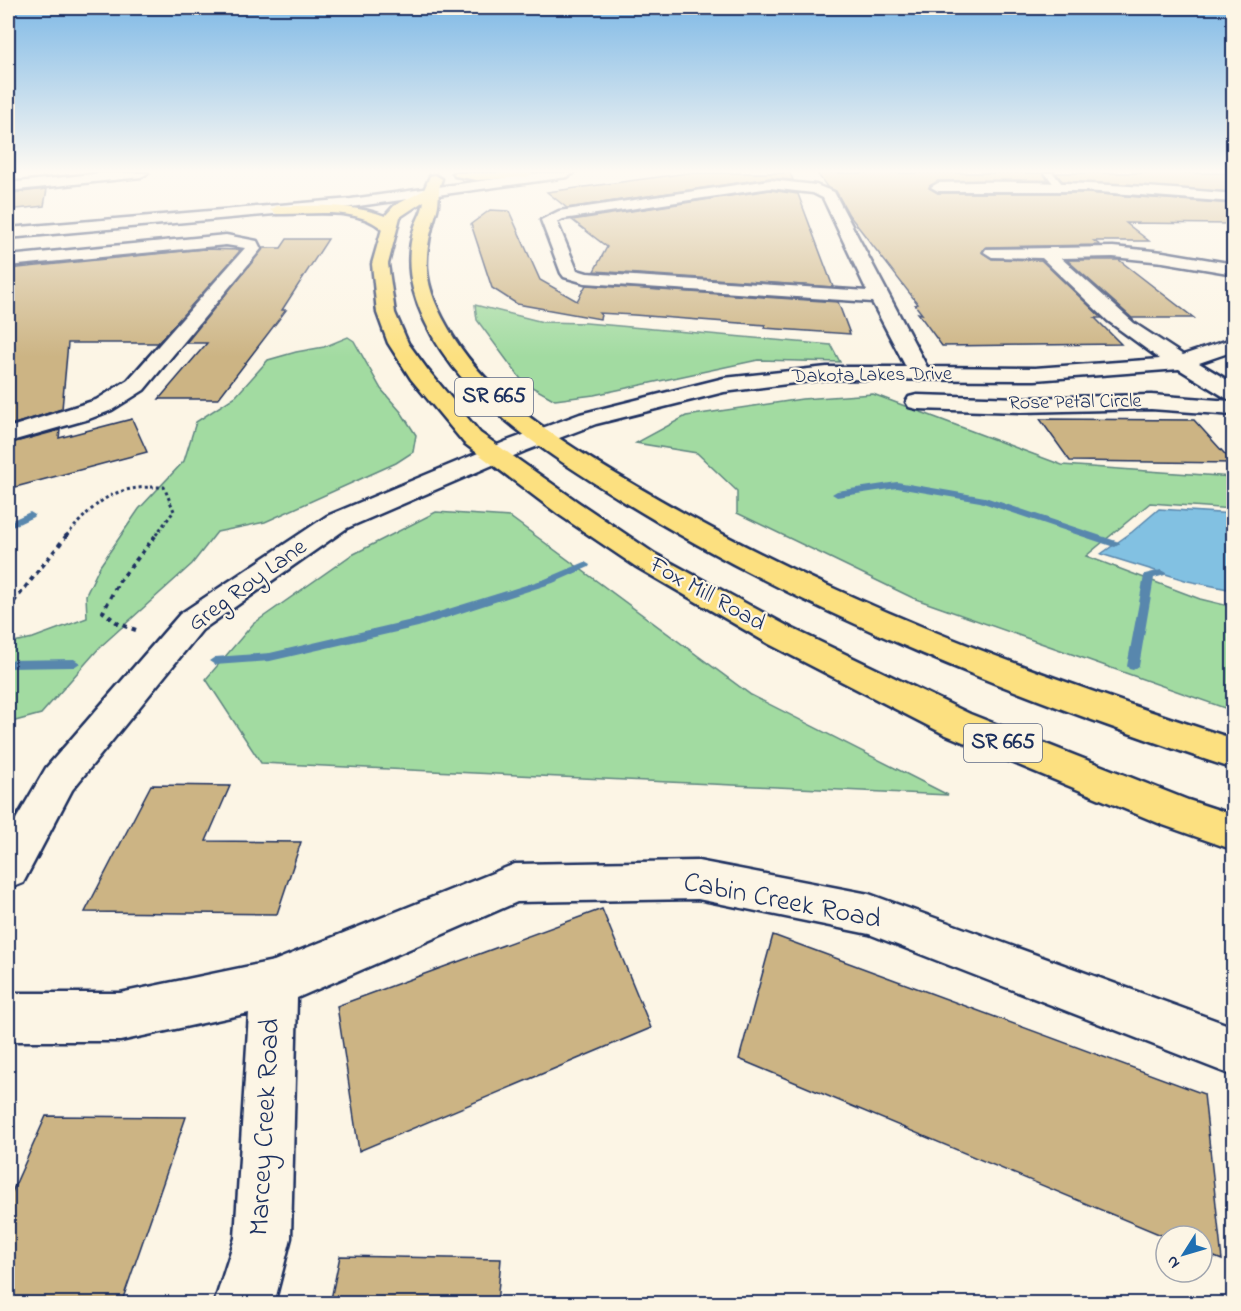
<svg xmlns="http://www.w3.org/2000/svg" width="1241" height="1311" font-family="'Indie Flower',sans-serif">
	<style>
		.green { fill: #a2dba1; stroke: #5e8580; stroke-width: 1.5 }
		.water { fill: #82c1e2; stroke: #5987ad; stroke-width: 1.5 }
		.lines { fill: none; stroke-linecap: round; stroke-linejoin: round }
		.stream { fill: #5987ad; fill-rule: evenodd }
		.building { fill: #ccb484; stroke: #1b2f5e; stroke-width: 1.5 }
		.lane-casing { stroke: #1b2f5e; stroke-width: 5 }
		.street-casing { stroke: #1b2f5e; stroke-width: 5 }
		.secondary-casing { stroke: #1b2f5e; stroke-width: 5 }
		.primary-casing { stroke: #1b2f5e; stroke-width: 5 }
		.path-far1 { stroke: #1b2f5e; stroke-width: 3; stroke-dasharray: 3 3; stroke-linecap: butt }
		.path { stroke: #1b2f5e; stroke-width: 4; stroke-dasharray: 4.5 4.5; stroke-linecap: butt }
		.lane { fill: #fcf5e5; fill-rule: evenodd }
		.street { fill: #fcf5e5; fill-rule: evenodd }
		.secondary { fill: #fcf5e5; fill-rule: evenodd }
		.primary { fill: #fce080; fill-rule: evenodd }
		.labels { text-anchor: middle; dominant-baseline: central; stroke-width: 4.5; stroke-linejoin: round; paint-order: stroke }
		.far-street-label { font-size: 20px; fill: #1b2f5e; stroke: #fcf5e5 }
		.shield { fill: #fcf5e5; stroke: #5e6a86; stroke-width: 1.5 }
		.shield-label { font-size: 22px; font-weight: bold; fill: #1b2f5e }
		.street-label { font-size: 24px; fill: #1b2f5e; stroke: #fcf5e5 }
		.near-street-label { font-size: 28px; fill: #1b2f5e; stroke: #fcf5e5 }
	</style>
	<rect width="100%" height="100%" fill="#fcf5e5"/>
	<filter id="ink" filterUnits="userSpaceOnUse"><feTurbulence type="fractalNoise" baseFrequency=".0167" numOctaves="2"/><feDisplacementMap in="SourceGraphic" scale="12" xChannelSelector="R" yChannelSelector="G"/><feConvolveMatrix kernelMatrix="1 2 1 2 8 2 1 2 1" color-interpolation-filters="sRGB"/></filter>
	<g filter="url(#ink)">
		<path class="green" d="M475 305 543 322 586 323 831 345 840 362 758 360 594 395 555 400 523 382 477 320Z
			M348 337 354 341 381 389 401 412 416 435 413 452 396 463 265 522 217 532 192 564 100 647 41 714 8 723V643L33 638 87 618 86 595 100 566 139 509 184 461 196 422 236 396 268 360 296 352 324 347Z
			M873 394 1062 465 1233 477V509L1150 503 1086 556 1200 599 1233 607V711L913 598 737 513V491L697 453 636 443 686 416 802 399Z
			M436 512 510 517 751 695 948 795 261 763 206 679 253 624 350 556Z"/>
		<path class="water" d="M1159 509 1233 514V590L1188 581 1101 554 1132 532Z"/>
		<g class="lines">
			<path class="stream" d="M897 482 985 497 1119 542 1120 544 1115 547 1111 546 980 502 897 488 837 497 832 494 837 491Z
				M30 512 35 515 33 517 8 529V522Z
				M585 562 590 565 589 567 553 583 418 627 270 661 215 665 209 661 215 657 270 653 416 619 545 579Z
				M1161 570 1166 573 1165 575 1154 578 1139 666 1133 670 1129 669 1127 666 1144 576 1145 574Z
				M74 659 80 663 74 667 8 668V660Z"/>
		</g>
		<path class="building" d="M688 173H790L793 180 770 178 567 208 547 192Z
			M817 173H1043L1048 180 938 181 929 188 938 193H1086L1233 204V224L1126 223 1149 241H1094L1100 245 986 247 982 252 992 259 1041 260 1102 318H1095L1121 344 942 346 918 313 922 314 915 305 918 304 849 215 836 191 827 187Z
			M1056 173H1227L1233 183V192L1062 181Z
			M47 189 44 206 8 210V199L12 193Z
			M770 190 798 194 833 287 594 271 607 247 572 220Z
			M490 210 509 211 540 280 577 301 586 285 838 302 850 334 764 328 765 325 634 315 599 313 601 315 600 319 517 304 492 288 471 224Z
			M287 239H328L282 310H286L218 399H159L207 343H186L263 248H281Z
			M204 249 241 250 158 343H68L62 409 8 426V269Z
			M1067 260H1119L1194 318H1132Z
			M132 419 147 452 8 489V444L60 430 59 438Z
			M1040 419 1194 420 1233 463 1070 461Z
			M151 785 230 786 206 841 301 842 277 914 85 912Z
			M602 909 651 1028 359 1151 337 1006Z
			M773 935 1204 1094 1222 1260 1202 1252V1236L1166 1237 739 1059Z
			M46 1116 186 1117 121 1304H8V1201Z
			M340 1256 501 1259 497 1304H330Z"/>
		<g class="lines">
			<defs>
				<path id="lane" d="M1045 173H1053L1063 185 1062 187H1056Z"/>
				<path id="street" d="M103 173H148L141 177 8 191V183Z
					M770 180 816 185 834 192 927 367 1035 368 1160 359 1108 321 1042 258 992 257 984 252 986 249 1113 247 1163 252 1234 264V274L1163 262 1113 257 1061 258 1134 323 1183 355 1234 338V351L1199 363 1234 384V415L1151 409 1021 412 917 409 909 407 906 402 909 397 917 395 1021 398 1151 395 1231 401 1179 369 1035 380 827 379 724 392 596 424 525 451 347 528 202 630 72 790 23 883 8 889V833L46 768 180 614 327 516 507 441 580 414 724 378 827 367H906L872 302 585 283 564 277 561 273 541 220 559 211ZM770 188 813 193 823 198 867 291 587 273 577 270 557 222 563 219Z
					M975 182C1062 181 1147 186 1234 194V202L1086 191H938L931 187 938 183Z
					M226 235 257 241 261 249 144 390 112 410 89 419 8 442V428L96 400 128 380 245 248 226 245 8 266V256Z
					M698 861 869 894 1234 1027V1076L869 934 698 899 517 902 297 998 291 1238 274 1304H214L235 1238 249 1013 120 1041H8V993H120L274 961 515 864Z"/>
				<path id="secondary" d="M538 173H574L567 177 351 207 8 238V228L351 199Z"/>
				<path id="primary" d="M453 173H533L526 177 477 180 455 176Z
					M435 175 442 179C437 190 440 199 437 210 422 257 422 282 447 326 484 395 561 441 626 480 816 594 1023 671 1234 739V769C1022 699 813 618 623 501 542 450 440 389 413 289 408 269 408 247 415 226 418 218 423 211 424 201L400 217 388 264 395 313 408 343 427 369 480 433 578 502 655 554 791 628 970 714 1188 800 1234 815V850L1163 825 944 734 769 644 635 566 558 514 464 443 411 379 388 343 377 313 372 264 382 229C356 206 309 215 277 214L270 210 277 206C314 206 351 203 385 216L394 206 424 190 430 176Z"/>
			</defs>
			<use href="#lane" class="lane-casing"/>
			<use href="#street" class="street-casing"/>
			<use href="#secondary" class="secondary-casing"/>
			<use href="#primary" class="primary-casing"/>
			<path class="path-far1" d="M66 536C100 498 112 486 164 487L174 511 155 536"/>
			<path class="path" d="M8 609 67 535
				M136 630 119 624 103 612 118 583 156 535"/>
			<use href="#lane" class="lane"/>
			<use href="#street" class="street"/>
			<use href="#secondary" class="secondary"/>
			<use href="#primary" class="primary"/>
		</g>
	</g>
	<linearGradient id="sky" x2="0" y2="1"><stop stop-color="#7fb9e6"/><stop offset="0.48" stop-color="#fefaf3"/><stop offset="1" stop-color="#fefaf3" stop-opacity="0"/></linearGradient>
	<rect width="1241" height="357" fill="url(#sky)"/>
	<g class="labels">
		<g class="far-street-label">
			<text transform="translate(872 376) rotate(-1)">Dakota Lakes Drive</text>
			<text transform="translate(1075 403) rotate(-1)">Rose Petal Circle</text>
		</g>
		<g class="shield">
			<rect x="455" y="378" width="78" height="38" rx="4.5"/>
			<rect x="964" y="724" width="78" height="38" rx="4.5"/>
		</g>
		<g class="shield-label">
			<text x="494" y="397">SR 665</text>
			<text x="1003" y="743">SR 665</text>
		</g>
		<g class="street-label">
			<text transform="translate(248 586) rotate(-36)">Greg Roy Lane</text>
			<text transform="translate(707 595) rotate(29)">Fox Mill Road</text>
		</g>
		<g class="near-street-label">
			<text transform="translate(782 902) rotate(11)">Cabin Creek Road</text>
			<text transform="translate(266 1127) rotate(-87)">Marcey Creek Road</text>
		</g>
	</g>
	<rect width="1241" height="1311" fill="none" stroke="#fcf5e5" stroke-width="30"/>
	<rect x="15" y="15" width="1211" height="1281" fill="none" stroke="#1b2f5e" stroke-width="2" filter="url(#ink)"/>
	<g transform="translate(1184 1254) rotate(233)"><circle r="28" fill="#fcf5e5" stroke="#a2a6af" stroke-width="1.5"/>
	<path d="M0-4.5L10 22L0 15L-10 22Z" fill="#1f6fb2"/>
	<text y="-9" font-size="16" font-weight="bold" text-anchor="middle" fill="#1b2f5e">N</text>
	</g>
</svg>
